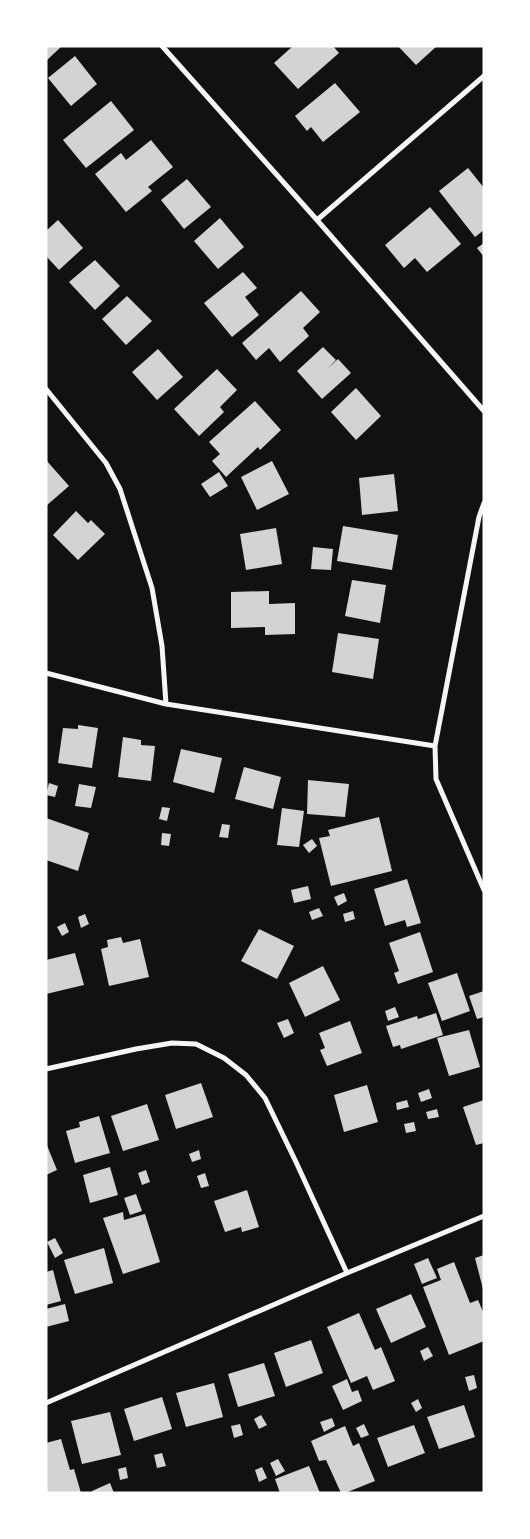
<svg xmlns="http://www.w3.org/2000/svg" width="530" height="1539" font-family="'Nunito Sans',sans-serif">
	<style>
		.building { fill: #d3d3d3 }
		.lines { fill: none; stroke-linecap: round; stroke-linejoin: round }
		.minor { stroke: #f5f5f5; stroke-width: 5 }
	</style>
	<rect width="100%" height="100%" fill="#111"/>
	<path class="building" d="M46 46H62L46 61Z
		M293 46H333L339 53 298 89 274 63Z
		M398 46H437L416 65Z
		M75 56 97 84 71 106 48 78Z
		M335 83 360 112 323 142 311 127 307 131 295 116Z
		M111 101 134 130 86 168 63 140Z
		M151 140 173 167 148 187 152 191 126 212 95 174 121 153 126 160Z
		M468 168 484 188V230L475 237 439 191Z
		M187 179 211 207 184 229 161 200Z
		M430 207 461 244 427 272 415 258 404 268 385 245Z
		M220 218 244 247 218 269 194 241Z
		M58 220 83 248 59 270 46 256V231Z
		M484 243V257L477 248Z
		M95 260 120 286 95 310 69 282Z
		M243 272 257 288 245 297 259 315 232 337 204 303Z
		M301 291 320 312 303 328 309 336 280 362 269 348 256 360 242 343Z
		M127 296 152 321 126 345 102 319Z
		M323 347 336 360 327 369 338 359 351 373 322 399 297 371Z
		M158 349 183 377 157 400 132 372Z
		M217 369 237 390 220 407 224 412 199 436 174 409Z
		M356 388 381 416 356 440 331 412Z
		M255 401 281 430 260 450 258 447 226 477 212 461 220 454 209 442Z
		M46 460 69 486 46 506Z
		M272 461 289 494 257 510 241 477Z
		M219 472 228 486 210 497 201 484Z
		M394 474 398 511 362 515 359 478Z
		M76 511 88 523 91 520 105 534 78 560 53 535Z
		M343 526 398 535 392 570 337 561Z
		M276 528 282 564 246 570 240 534Z
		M313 547 333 549 331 570 311 569Z
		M352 580 386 585 380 623 345 616Z
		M269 591V604L295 603V634L265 635V627L231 628V592Z
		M338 633 379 639 373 679 332 672Z
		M78 725 98 728 92 768 58 763 63 728 78 729Z
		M123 737 141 740V745L155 746 151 781 118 777Z
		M181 749 222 758 214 793 173 782Z
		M244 767 281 777 273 809 235 799Z
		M308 780 349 784 345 817 307 814Z
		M49 783 58 786 55 797 46 795Z
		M79 784 96 787 91 808 75 806Z
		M162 807 170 808 167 821 159 819Z
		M282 808 304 811 299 847 277 845Z
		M379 817 392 871 331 886 319 838 330 836 328 830Z
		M46 818 89 833 78 871 46 860Z
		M222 824 230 825 228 838 219 837Z
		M162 833 171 834 169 846 161 845Z
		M312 839 317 846 309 853 303 845Z
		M407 879 421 923 407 927 405 920 385 926 374 889Z
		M308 886 311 899 294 903 291 890Z
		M344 893 347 901 338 906 334 897Z
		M319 908 323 916 312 920 309 912Z
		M353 911 355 919 345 922 343 914Z
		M85 914 89 924 81 928 78 917Z
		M65 923 69 932 62 936 57 927Z
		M259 929 294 946 277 979 241 961Z
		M420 932 433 972 398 984 394 973 399 971 389 943Z
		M121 937 123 943 140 939 149 977 109 986 101 949 108 947 107 940Z
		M75 953 84 985 46 994V960Z
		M323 966 340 1000 305 1017 289 983Z
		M457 973 470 1011 442 1021 428 983Z
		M484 991V1017L477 1019 469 996Z
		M395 1007 399 1017 388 1021 385 1011Z
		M436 1013 443 1035 401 1049 400 1045 393 1047 386 1026 417 1016 418 1019Z
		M288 1019 294 1033 284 1038 277 1023Z
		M350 1021 362 1053 327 1066 320 1050 325 1048 319 1033Z
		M469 1030 480 1067 449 1076 437 1038Z
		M201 1083 213 1117 176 1129 165 1095Z
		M367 1085 378 1122 344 1132 334 1095Z
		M429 1089 432 1098 421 1102 418 1093Z
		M407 1100 409 1107 397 1110 396 1103Z
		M484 1100V1143L476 1145 463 1107Z
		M147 1104 159 1140 123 1151 111 1116Z
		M437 1109 439 1117 428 1119 426 1112Z
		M99 1116 110 1153 75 1163 66 1131 80 1127 79 1122Z
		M414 1122 416 1131 406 1133 404 1124Z
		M46 1143 57 1170 46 1175Z
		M199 1150 201 1159 192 1162 189 1154Z
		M110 1167 118 1195 90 1203 83 1175Z
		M146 1170 150 1182 142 1185 138 1173Z
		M205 1173 209 1186 201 1188 197 1176Z
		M247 1190 259 1227 242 1232 241 1227 225 1232 214 1201Z
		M136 1194 142 1211 130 1215 124 1198Z
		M123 1212 124 1220 145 1214 160 1262 123 1274 103 1218Z
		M55 1238 63 1253 55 1258 47 1242Z
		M104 1248 113 1283 75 1294 64 1260Z
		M484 1255V1289H483L475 1258Z
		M428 1258 437 1278 422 1284 414 1264Z
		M454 1262 470 1303 478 1300 484 1314V1341L449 1355 423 1287 441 1280 437 1269Z
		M53 1270 61 1301 46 1305V1272Z
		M411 1294 426 1327 391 1343 376 1309Z
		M65 1304 69 1321 46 1327V1309Z
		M359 1313 375 1350 381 1347 395 1381 373 1390 367 1376 351 1383 327 1327Z
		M311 1340 323 1373 286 1387 274 1353Z
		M428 1347 433 1356 424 1361 420 1351Z
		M264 1363 275 1396 238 1407 228 1374Z
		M474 1375 477 1388 469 1391 465 1377Z
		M347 1379 352 1392 358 1390 362 1401 343 1410 332 1386Z
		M214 1383 223 1417 186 1427 176 1393Z
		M162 1397 172 1429 134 1441 124 1409Z
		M418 1399 422 1408 416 1412 411 1403Z
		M464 1405 475 1437 439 1449 427 1417Z
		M110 1412 121 1455 82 1464 71 1421Z
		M261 1415 267 1425 259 1429 254 1419Z
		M332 1418 335 1426 324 1432 320 1422Z
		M240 1424 243 1435 234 1438 231 1426Z
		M364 1424 369 1435 361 1438 356 1428Z
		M414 1425 425 1453 388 1467 377 1438Z
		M345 1426 353 1446 359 1443 375 1481 345 1493H341L326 1460 319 1461 311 1441Z
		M61 1439 70 1470 74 1469 81 1493H46V1443Z
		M162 1453 166 1466 157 1468 154 1455Z
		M278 1459 285 1471 276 1476 270 1463Z
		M309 1466 320 1493H280L275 1479Z
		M126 1467 128 1478 120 1480 118 1469Z
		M262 1467 267 1478 259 1482 255 1470Z
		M110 1483 114 1493H92V1491Z"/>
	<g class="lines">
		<path class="minor" d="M162 46 317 220 484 411
			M317 220 484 76
			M46 389 106 463 120 489 152 588 162 646 166 704
			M484 503 479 517 435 746 436 779 484 890
			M46 673 166 704 435 746
			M46 1069 136 1049 172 1043 196 1044 224 1058 246 1075 265 1098 296 1162 347 1273
			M46 1403 347 1273 484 1216"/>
	</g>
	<rect width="530" height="1539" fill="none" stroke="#ffffff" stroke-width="95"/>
</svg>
